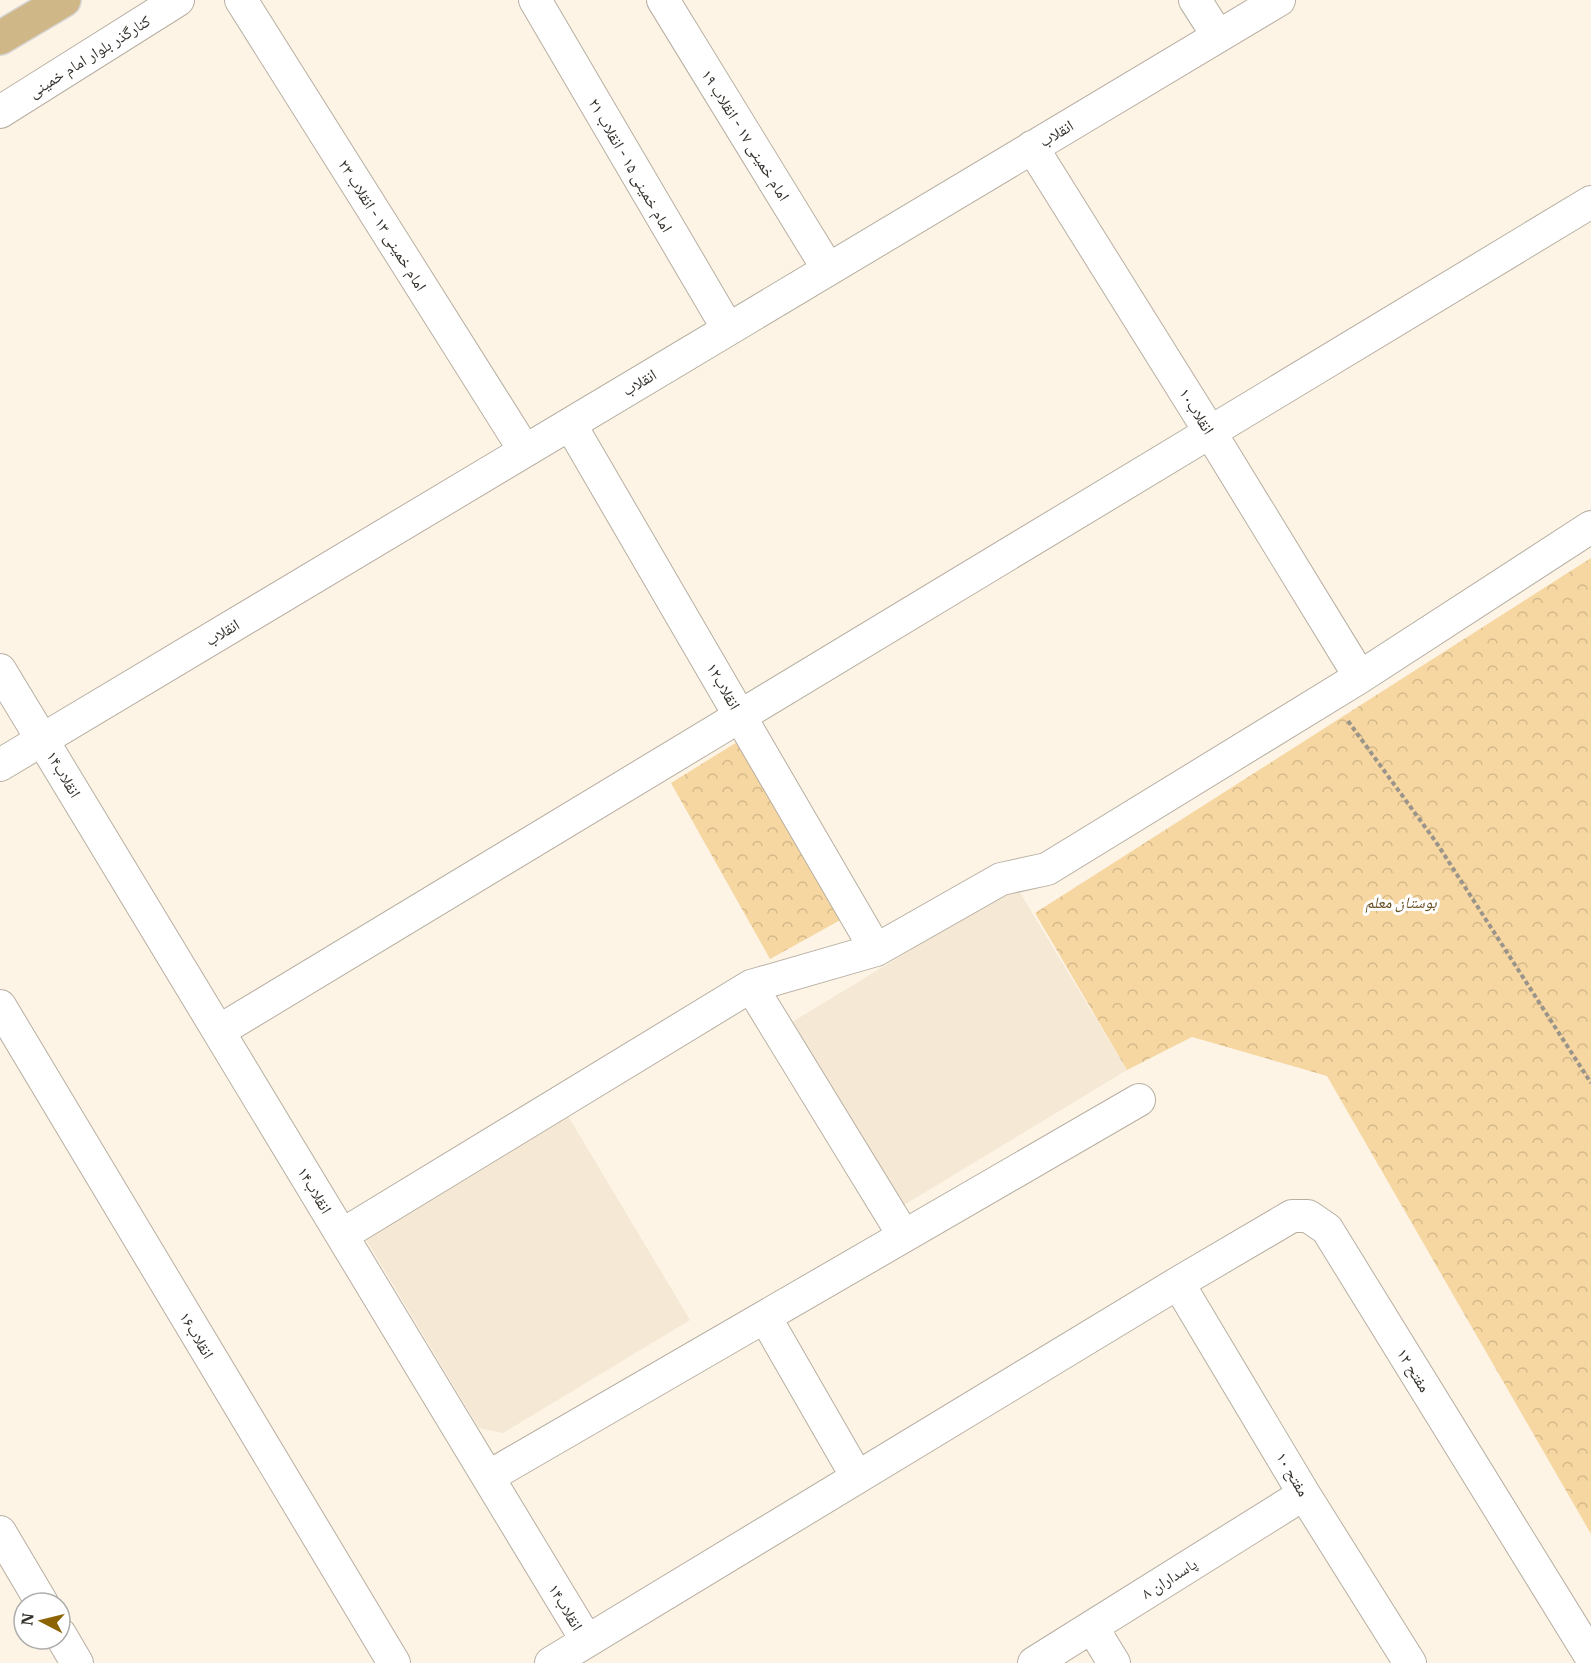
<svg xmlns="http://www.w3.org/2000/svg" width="1591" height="1663" font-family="'IBM Plex Serif','Noto Naskh Arabic',serif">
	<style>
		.built { fill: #f5e8d4 }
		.park { fill: url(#park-crowns) }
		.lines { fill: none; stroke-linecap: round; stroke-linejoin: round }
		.minor-casing { stroke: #b7afa2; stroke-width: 34 }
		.major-casing { stroke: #d7d6d5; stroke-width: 36 }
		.path { stroke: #9b948a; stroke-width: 4; stroke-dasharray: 4.5 3; stroke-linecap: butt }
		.minor { stroke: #fff; stroke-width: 32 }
		.major { stroke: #d0b788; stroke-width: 33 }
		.labels { text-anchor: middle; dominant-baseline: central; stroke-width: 6; stroke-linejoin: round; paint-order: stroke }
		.street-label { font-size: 16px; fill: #35312c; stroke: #fff }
		.park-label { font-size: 16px; font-style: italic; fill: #684f21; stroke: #fff }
	</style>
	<defs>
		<pattern id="park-crowns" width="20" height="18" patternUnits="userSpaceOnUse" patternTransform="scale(1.5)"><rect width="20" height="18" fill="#f6d7a1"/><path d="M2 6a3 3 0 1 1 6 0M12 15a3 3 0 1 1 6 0" fill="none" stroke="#d4b98b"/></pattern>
	</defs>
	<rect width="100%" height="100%" fill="#fdf4e6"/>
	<path class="built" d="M1016 886 1127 1070 899 1208 789 1024Z
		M568 1116 690 1320 503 1433 479 1428 365 1238Z"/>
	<path class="park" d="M1591 558V1534L1327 1076 1192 1037 1127 1070 1035 913Z
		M742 739 844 918 770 959 671 783Z"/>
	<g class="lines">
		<defs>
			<path id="minor" d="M241 0 525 451
				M535 0 728 329
				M663 0 828 269
				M1195 0 1218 36
				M0 112 178 0
				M1032 147 1210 432 1360 677
				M570 424 876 950
				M0 670 587 1641
				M0 765 1279 0
				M751 986 904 1236
				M0 1006 394 1663
				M219 1031 1591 202
				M342 1235 751 986 876 950 1001 879 1047 869 1360 677 1591 527
				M1178 1283 1304 1494 1410 1663
				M765 1317 857 1477
				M488 1477 1139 1100
				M0 1532 42 1603
				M1092 1627 1114 1663
				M60 1634 77 1663
				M551 1663 1178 1283 1292 1216H1308L1327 1229 1591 1657
				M1034 1663 1304 1494"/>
			<path id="major" d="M0 38 64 0"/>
		</defs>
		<use href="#minor" class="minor-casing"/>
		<use href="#major" class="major-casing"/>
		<path class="path" d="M1348 721 1436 842 1591 1083"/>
		<use href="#minor" class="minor"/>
		<use href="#major" class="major"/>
	</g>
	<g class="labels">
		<g class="street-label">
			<text transform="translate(89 56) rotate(-32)">کنارگذر بلوار امام خمینی</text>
			<text transform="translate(1056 133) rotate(-31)">انقلاب</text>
			<text transform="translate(746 135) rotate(58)">امام خمینی ۱۷ - انقلاب ۱۹</text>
			<text transform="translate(631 165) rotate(60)">امام خمینی ۱۵ - انقلاب ۲۱</text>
			<text transform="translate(383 225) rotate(58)">امام خمینی ۱۳ - انقلاب ۲۳</text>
			<text transform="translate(639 382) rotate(-31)">انقلاب</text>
			<text transform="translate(1197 411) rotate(58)">انقلاب۱۰</text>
			<text transform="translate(222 632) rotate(-31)">انقلاب</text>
			<text transform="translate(724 686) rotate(60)">انقلاب۱۲</text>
			<text transform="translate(64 774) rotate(59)">انقلاب۱۴</text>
			<text transform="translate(315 1190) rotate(59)">انقلاب۱۴</text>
			<text transform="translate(197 1335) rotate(59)">انقلاب۱۶</text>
			<text transform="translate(1414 1370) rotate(58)">مفتح ۱۲</text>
			<text transform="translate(1293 1474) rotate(59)">مفتح ۱۰</text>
			<text transform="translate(1169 1578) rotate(-32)">پاسداران ۸</text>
			<text transform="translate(566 1607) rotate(59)">انقلاب۱۴</text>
		</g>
		<g class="park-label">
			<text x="1401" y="902">بوستان معلم</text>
		</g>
	</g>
	<g transform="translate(42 1621) rotate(277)"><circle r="28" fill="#ffffff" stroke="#aeadab" stroke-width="1.5"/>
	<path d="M0-4.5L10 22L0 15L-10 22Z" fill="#8c6406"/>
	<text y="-9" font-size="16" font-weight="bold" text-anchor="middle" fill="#35312c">N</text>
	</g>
</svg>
